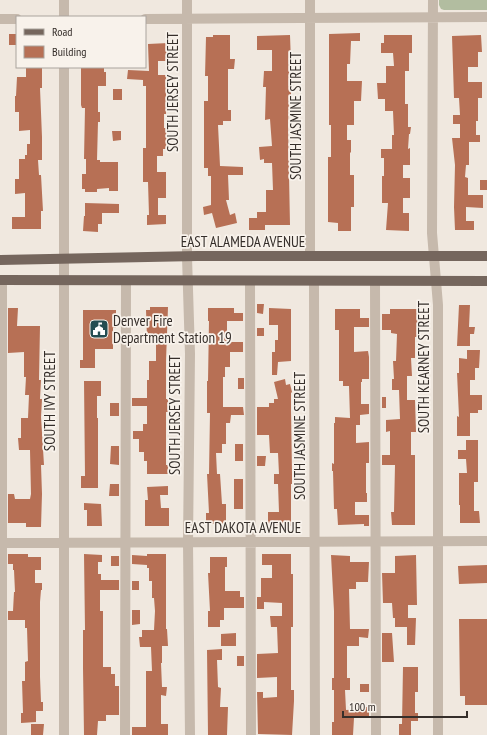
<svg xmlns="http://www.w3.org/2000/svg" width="487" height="735" font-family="'PT Sans Narrow',sans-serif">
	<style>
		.green { fill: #b2bda0 }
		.building { fill: #b77055 }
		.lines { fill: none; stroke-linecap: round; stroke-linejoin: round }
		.minor { stroke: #c6b9ac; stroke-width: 10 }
		.major { stroke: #75665d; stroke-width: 10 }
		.labels { text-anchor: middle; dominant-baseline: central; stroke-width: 3.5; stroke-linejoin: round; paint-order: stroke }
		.street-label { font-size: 15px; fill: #352e2a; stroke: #f8f2eb }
		.poi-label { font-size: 15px; fill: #352e2a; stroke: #f8f2eb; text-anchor: start }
	</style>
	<rect width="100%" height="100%" fill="#f0e8df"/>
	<path class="green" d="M439 0H487V10H444L441 9 439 5Z"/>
	<path class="building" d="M360 33V41H351L350 64H347V81H362L361 101H354V125H347V140H351V152L350 153V175H354V207H351V231H338V223L328 222V157H331V125H329V34Z
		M9 34H17V45H9Z
		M213 35H230V59H235L234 69H228V110H231V121H223V125H218L220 166 243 167V175H228L229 200H226L230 215 235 213 237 223 216 228 212 213 204 215 203 207 211 205V176H208V168H204V101H208V76H205L206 37H213Z
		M290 35 291 63H289V90H291V102H289L288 124 290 225H265V230H249V218H257V212H266V190H273L272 163H264V159L260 160 259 147 272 146 270 119 265 120 266 87H263L264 71H272V50H257V36Z
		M384 35H412V53H409V71H405V104H408V127H411L410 134H409L408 149 410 148V165H403V178H410V198H403V213H409V231L386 230 388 203H382V176H384V158H381V149H392V135H394L393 111H385V99H378L377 83H386V66H394L393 53H381V43H384Z
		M481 35 482 52H478V67H468V82H482V98H478V121H476V135H480V142H469V165H466L465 177 468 178V195H483V208L466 207V221H474V230H455L454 207 455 165 452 138H460V124H453V115H460L459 98H454L452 36Z
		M168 43V61H158V75H166V114H164V128H166L167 149H163V156H157V172H166V198H158V215H166V224L147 225V215H149L148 182H143V148H146V86H143V80L127 79 128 70 149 71 148 44Z
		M26 67H42V88H40L42 137V160H38L39 175H41L43 211H41V229H12V217H25V193L15 194V179H19V159H25V155H27V144H30V130L19 131V112H15V96H16L17 77H26Z
		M81 67H104V72H106V86H98V112H100V122H98L97 160H100V162H118V191H109V188L97 189V192H85V189H82V174H86V159H84L85 108H82L81 105Z
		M113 89H122V100H113Z
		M112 131H121V140L113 141Z
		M480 180H487V190H480Z
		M85 203 119 204V213H102V224H98V232L83 231 84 216H85Z
		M257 304H264L263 314 257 313Z
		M459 305H470L469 327H475L474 334H470V346H457Z
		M150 307H168L166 361V399H168V412H166V465H168V474H147V461H144V452H139V439H133V431H143V424H147V406H132V398H147V380H149V361H156V338H147L146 310H150Z
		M8 308H18L17 326H40L39 380H41L40 399H42L41 417 44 465H41L42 494 41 527H26V523H8V494H14L15 499H30L31 494 30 450H19L18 438H21V418H28L29 395H25L26 377H24V352L8 353Z
		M208 308H234V313H243V321H227V342H243V352H230V367H225V377H223V407H243L244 415H231L230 423H226V444H222V453H216L217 474H220L222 504H226V524H206V513H209L207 474H209L210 413H207V381H208L209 321H208Z
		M269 308 291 309V361L278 362 277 375H272V352H275V340H278V325H269Z
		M335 309H360V318H369V327H354V352L368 351 369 357V379H362V382H361V404H369V414L360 415V425H356V443L369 442V463H366V493H367V502H355V515H369V526H364V524L338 525 337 509H334L333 471H332V463L334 464V423H335V417L350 418 349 386H343V381H339V330H335Z
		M390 309H419V337H415V358H411L412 376H407V400H415L416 432H411V455H415V525H392L391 512H394L395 465H382V455H390V431L386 432V420L400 419 399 390H392V379H394L393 361H396L397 334 391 333V330H382V314H390Z
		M83 310H116V328H113V349H95V368H80V360H83Z
		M257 328H264V336H257Z
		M467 350H480L479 368H475V380H470V395H482V410H478V413H470V436H457V416L459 417 457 373H459V358L467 359Z
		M238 378H244V389H238Z
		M285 379 286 385 290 384 292 392 291 393V410L292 474V484H291V526L268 525V512H279L278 484H274V474H279L278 453H270L269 435H257V407H269V403H274V399H278L274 382Z
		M84 381H101V396H97V418H98V488H81V476H85Z
		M382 397H386V408H382Z
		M110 403H119V416H110Z
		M466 440H478V482H474V511H479L480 523H460V505H459V473H467L466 459H458V450H466Z
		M235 444H243V461H235Z
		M111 446H119V465L110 464Z
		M257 456H266L265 466H257Z
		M234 479H243V509H234Z
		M110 484H119V496H109Z
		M168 486V495H160L161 508H169V526H145V500H148L147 487Z
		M84 503 101 504 102 526H87V510H84Z
		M8 554H28V557H41V570H35V583H42V590H41L40 602V677L41 702H43V711H36V722L21 723V713H23L22 681H25V662L28 661 27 628H25V620H8V611H13L14 592H15L14 570H13V564H8Z
		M84 554 102 555V562H98V574H101V580H119V590H100V611H103V667H111V674H115V686H119V715H106V721H98L97 735H84L83 668V630H85Z
		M147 554H166V629H167L168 646H162V663H161L162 687H167L166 696 161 695V724H168V735H132V727H146V671H152L151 647H140L139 637H142V630H154L155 611 154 598H152V581H149V568H147V565L132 564V555L147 556Z
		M262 554H291V574H293V627H291V690H294V701L292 735 258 734 257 692H263V698L277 697V677L257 678V654L278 653 277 627H271L270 616H282V603L264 602V609H257V597H261V578H272V565H262Z
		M331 555 350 556V562H369L368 582H356V589H349L350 629H369L368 638 359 637V646H347V678H350V690H345L346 710 361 709V707H369V718H354L353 735H332V722H334V690H332V678H334V611Z
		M416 555 417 605H408V618H416L415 645H407V627H395V618H393L392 603H383L382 573H395V556Z
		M111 556H119V566H111Z
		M210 557H227V567H225V591H240V597H244V608H224V620H220V627H208V611H210L208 573H210Z
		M487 565V583L459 584 458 566Z
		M132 581H139V590H132Z
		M132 610H140V624L132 625Z
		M459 619H487V705H465V696H460Z
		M236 633V646H221V634Z
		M382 633H392L394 662H382Z
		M222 649V660H217L218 687 221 688 220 707H228L227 735H208L207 650Z
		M237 656H244V666H237Z
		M403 667H418V692H415V713H418V721H411V735H399V724H402Z
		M360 684H369V692H360Z
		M31 724H44L43 735H31Z"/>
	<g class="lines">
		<path class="minor" d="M64 0V17
			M187 0V257L190 354 188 543 190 735
			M433 0 432 233 438 305V735
			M0 19H17
			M145 19 487 17
			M64 67V735
			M310 256V0
			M250 281 251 735
			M375 281 376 735
			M314 282 315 735
			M0 543 487 541
			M2 735V280
			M125 735 126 281"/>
		<path class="major" d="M0 260 197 256H487
			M0 280 487 281"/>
	</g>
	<defs>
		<symbol id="civic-square" viewBox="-11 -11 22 22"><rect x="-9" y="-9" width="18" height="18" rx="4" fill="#244d52" stroke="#f8f2eb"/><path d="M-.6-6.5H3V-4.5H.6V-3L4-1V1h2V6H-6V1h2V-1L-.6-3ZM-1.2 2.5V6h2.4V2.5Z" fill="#fff"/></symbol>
	</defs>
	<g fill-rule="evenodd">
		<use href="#civic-square" x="88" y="318" width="22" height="22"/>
	</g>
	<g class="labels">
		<g class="street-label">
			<text transform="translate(172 92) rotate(-90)">SOUTH JERSEY STREET</text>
			<text transform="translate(295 116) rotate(-90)">SOUTH JASMINE STREET</text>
			<text x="243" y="241">EAST ALAMEDA AVENUE</text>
			<text transform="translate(423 367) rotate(-90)">SOUTH KEARNEY STREET</text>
			<text transform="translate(49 401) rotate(-90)">SOUTH IVY STREET</text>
			<text transform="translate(174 415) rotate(-90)">SOUTH JERSEY STREET</text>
			<text transform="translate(299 436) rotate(-90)">SOUTH JASMINE STREET</text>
			<text x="243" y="527">EAST DAKOTA AVENUE</text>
		</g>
		<g class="poi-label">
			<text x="113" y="320">Denver Fire<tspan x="113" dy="17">Department Station 19</tspan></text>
		</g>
	</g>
	<rect x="16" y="16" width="130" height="52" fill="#f8f2eb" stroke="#aaa49e"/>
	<rect x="24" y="29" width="20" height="6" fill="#75665d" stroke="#aaa49e"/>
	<text x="52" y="36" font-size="12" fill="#352e2a">Road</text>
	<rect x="24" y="46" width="20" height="12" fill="#b77055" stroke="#aaa49e"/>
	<text x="52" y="56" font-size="12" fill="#352e2a">Building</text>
	<path d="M343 711v6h124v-6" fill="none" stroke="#352e2a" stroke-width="2"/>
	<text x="349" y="711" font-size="12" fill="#352e2a" stroke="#f8f2eb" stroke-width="3" paint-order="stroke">100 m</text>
</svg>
